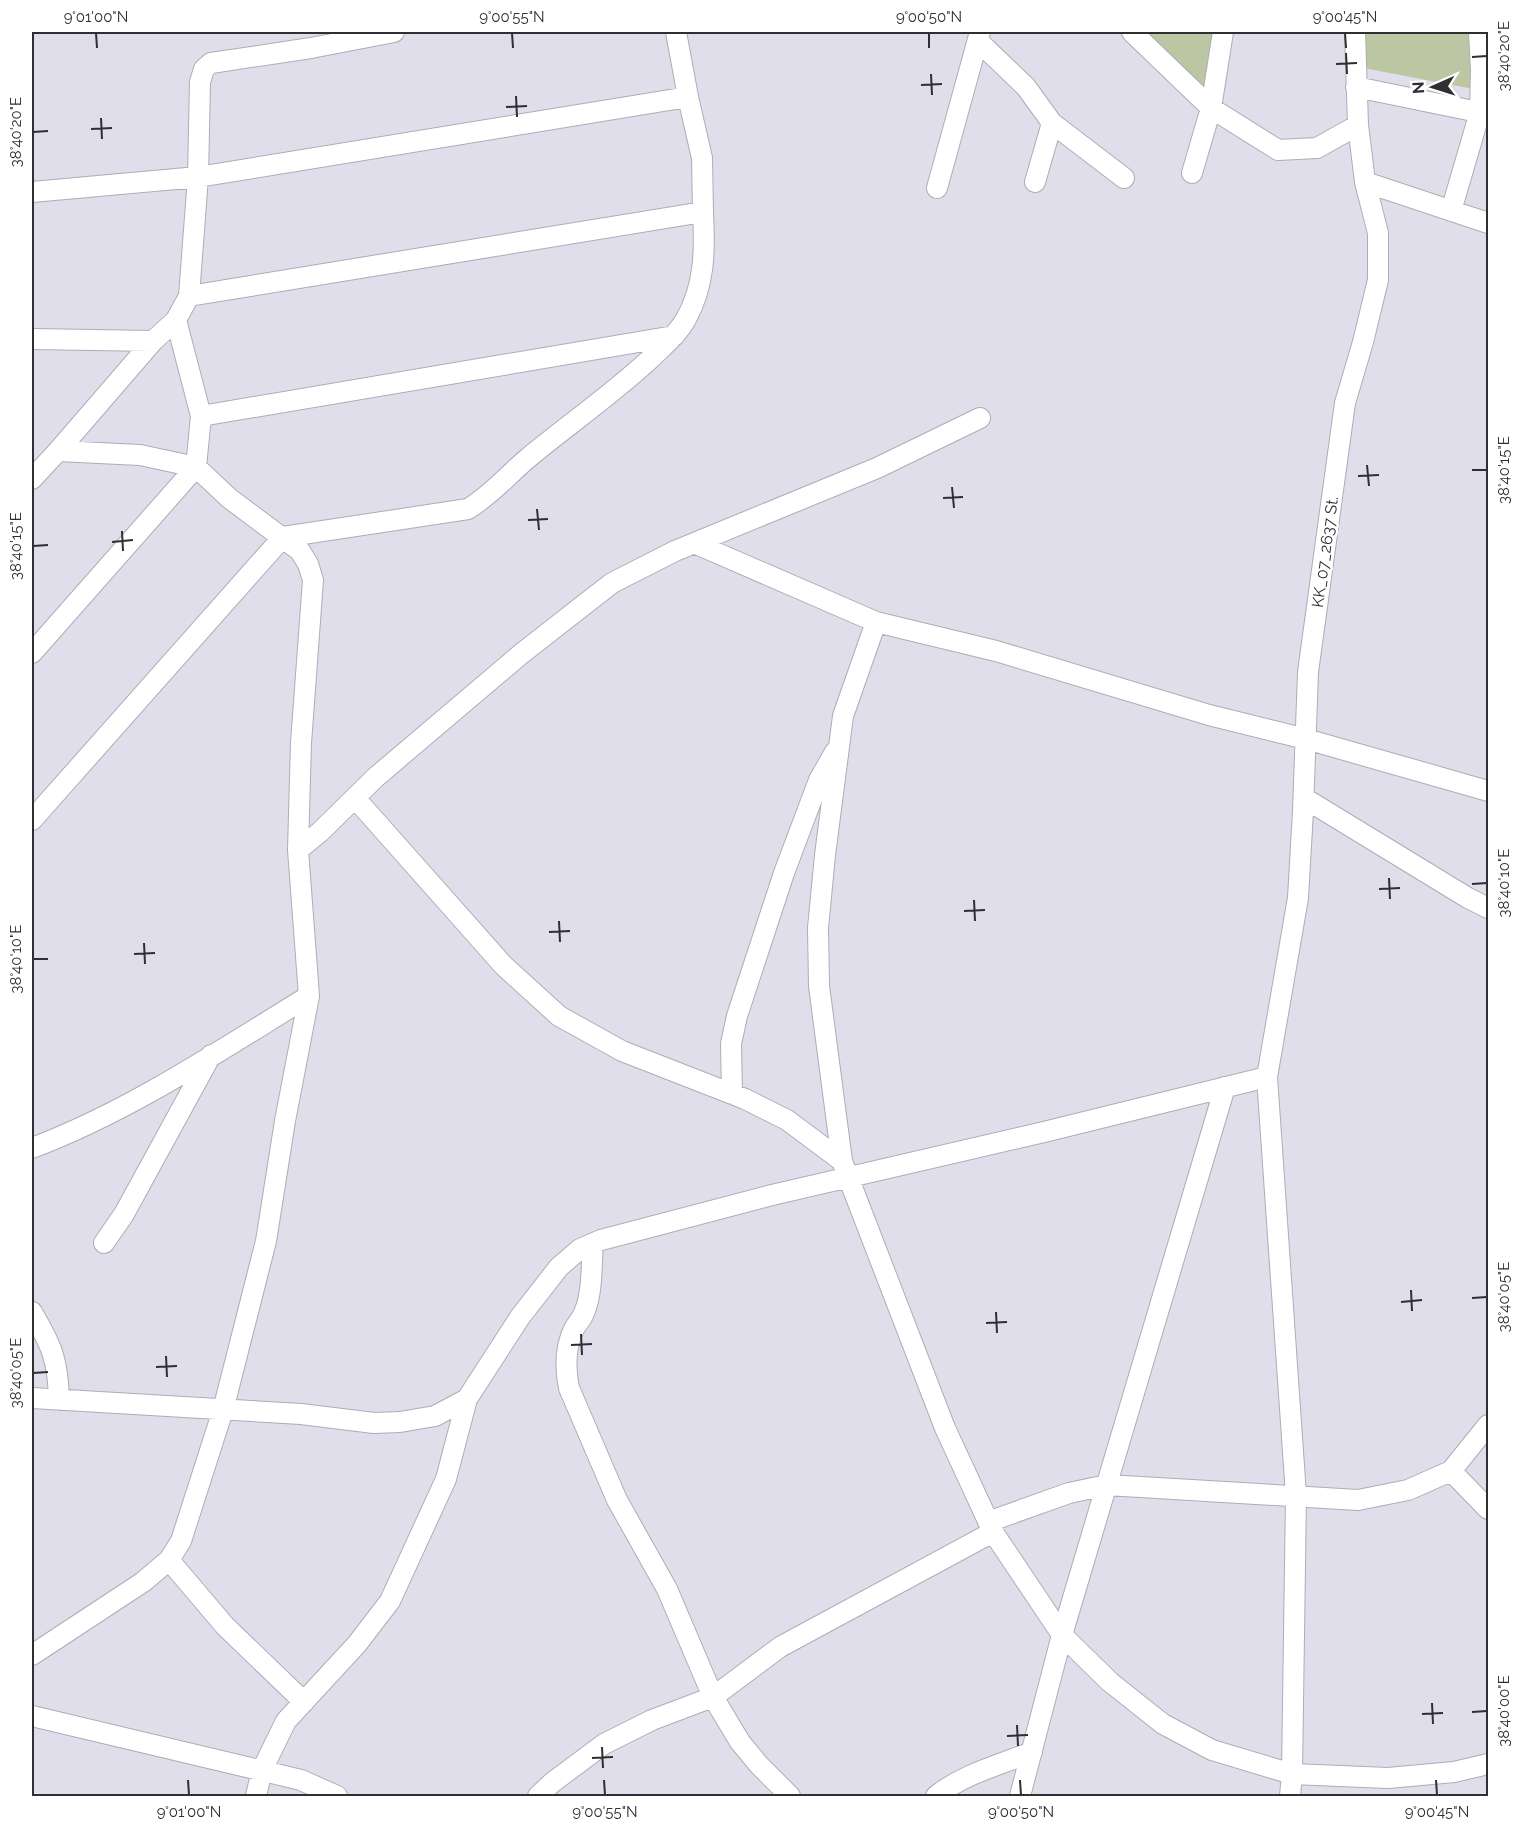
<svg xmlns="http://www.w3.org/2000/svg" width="1520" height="1828" font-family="Raleway,sans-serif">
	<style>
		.green { fill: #bdc6a2 }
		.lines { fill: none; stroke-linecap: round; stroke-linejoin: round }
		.minor-casing { stroke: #aeacb7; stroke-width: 22 }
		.minor { stroke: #fff; stroke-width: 20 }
		.ticks { fill: none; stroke: #2f2e33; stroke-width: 2 }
		.labels { text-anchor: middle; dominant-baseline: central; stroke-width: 5; stroke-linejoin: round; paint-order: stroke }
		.street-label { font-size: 16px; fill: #2f2e33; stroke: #fff }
		.neatline { fill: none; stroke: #2f2e33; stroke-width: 2 }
		.ticks-label { font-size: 15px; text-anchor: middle; fill: #2f2e33 }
	</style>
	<rect width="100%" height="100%" fill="#e0deea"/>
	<path class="green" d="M1132 32H1223L1211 108Z
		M1355 32H1479V90L1353 66Z"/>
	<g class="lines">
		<defs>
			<path id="minor" d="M676 32 688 97
				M1132 32 1211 108 1278 150 1317 148 1358 125
				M978 41 1026 87 1052 123 1124 178
				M1356 87 1488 114
				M1192 173 1211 108 1223 32
				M1035 182 1052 123
				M1365 182 1488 223
				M937 188 980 32
				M32 192 198 177 688 97 702 158 703 212 189 296
				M1451 211 1480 112 1481 71 1479 32
				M32 339 153 341
				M201 416 674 336
				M58 451 140 455 196 467 229 498 300 551 308 564 313 580 301 743 298 850
				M32 479 58 451 153 341 176 320 189 296 198 177 200 82 204 69 211 63 311 48 394 32
				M694 543 876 622 996 651 1209 715 1306 739 1488 791
				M876 622 843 716 825 855 818 928 819 986 842 1161 945 1428 993 1532 1062 1635 1110 1682 1163 1724 1212 1750 1292 1774 1388 1778 1454 1772 1488 1764
				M32 653 196 467 201 416 176 320
				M355 798 504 966 559 1016 622 1051 745 1099 787 1120 842 1161
				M1304 798 1468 898 1488 908
				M32 820 283 537 468 509C491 495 508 475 528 458 568 425 611 395 649 360 662 347 677 335 686 319 705 285 705 250 703 212
				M732 1094 731 1044 737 1016 784 873 819 780 835 752
				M32 1148C130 1111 219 1051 309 996
				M104 1243 124 1214 211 1055
				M593 1244C591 1266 593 1292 584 1313 582 1319 577 1323 574 1329 565 1347 565 1368 569 1388L617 1500 667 1589 713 1697 740 1742 759 1765 790 1796
				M32 1312C52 1346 58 1360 59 1400
				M32 1398 301 1414 374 1423 400 1422 435 1416 467 1399
				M1451 1471 1488 1509
				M988 1522 1069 1493 1107 1485 1358 1500 1408 1490 1451 1471 1488 1425
				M169 1560 225 1626 304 1702
				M32 1655 143 1582 169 1560 181 1541 223 1410 266 1241 285 1121 309 996 298 850 320 832 376 777 521 654 612 583 675 551 877 468 980 418
				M32 1716 301 1780 337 1796
				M256 1796 262 1770 286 1721 357 1644 390 1601 446 1479 467 1399 520 1317 559 1267 580 1249 601 1240 772 1195 1044 1132 1267 1077
				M538 1796 553 1782 604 1744 652 1720 713 1697 780 1647 993 1532
				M936 1796C964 1774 999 1765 1032 1752
				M1020 1796 1062 1635 1225 1087
				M1290 1796 1292 1774 1296 1495 1267 1077 1298 898 1303 811 1308 672 1345 403 1363 342 1378 280V233L1365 182 1358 125 1355 32"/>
		</defs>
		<use href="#minor" class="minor-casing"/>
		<use href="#minor" class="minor"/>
	</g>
	<path class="ticks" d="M96 33 97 48M512 33 513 48M929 33V48M1345 33 1346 48M1346 53 1347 74M1472 57 1487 56M1336 64 1357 63M931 74 932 95M921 85 942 84M516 96 517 117M506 107 527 106M101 118 102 139M91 129 112 128M33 132 48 131M1367 465 1369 486M1472 470H1487M1358 476 1379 475M952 487 954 508M943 498 963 497M537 509 539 530M528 520 548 519M122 531 123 551M112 542 133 540M33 546 48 545M1389 878 1390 899M1472 884 1487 883M1379 889 1400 888M974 900 975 921M964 911 985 910M559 921 560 942M549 932 570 931M144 943 145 964M134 954 155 953M33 959H48M1411 1290 1412 1311M1472 1298 1487 1297M1401 1302 1422 1300M996 1312 997 1333M986 1323 1007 1322M581 1334 582 1355M571 1345 592 1344M166 1356 167 1377M156 1367 177 1366M33 1373 48 1372M1432 1703 1433 1724M1472 1712 1487 1711M1422 1714 1443 1713M1017 1725 1018 1746M1007 1736 1028 1735M602 1747 603 1768M592 1758 613 1757M188 1780 189 1795M604 1780 605 1795M1020 1780 1021 1795M1436 1780 1437 1795"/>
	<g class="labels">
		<g class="street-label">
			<text transform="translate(1325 552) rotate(-82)">KK_07_2637 St.</text>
		</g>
	</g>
	<rect width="1520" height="1828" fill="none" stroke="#ffffff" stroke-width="66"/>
	<g transform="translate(1433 87) rotate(267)" stroke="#ffffff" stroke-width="4.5" paint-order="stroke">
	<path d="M0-4.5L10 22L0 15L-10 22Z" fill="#2f2e33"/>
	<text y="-9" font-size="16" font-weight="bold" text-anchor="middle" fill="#2f2e33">N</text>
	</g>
	<rect x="33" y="33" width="1454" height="1762" class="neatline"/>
	<g class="ticks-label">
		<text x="96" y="22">9°01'00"N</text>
		<text x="512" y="22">9°00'55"N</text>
		<text x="929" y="22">9°00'50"N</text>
		<text x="1345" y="22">9°00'45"N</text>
		<text transform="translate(1504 56) rotate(-90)" y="5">38°40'20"E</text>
		<text transform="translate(16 132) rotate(-90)" y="5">38°40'20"E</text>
		<text transform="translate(1504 470) rotate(-90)" y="5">38°40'15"E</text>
		<text transform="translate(16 546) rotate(-90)" y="5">38°40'15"E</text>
		<text transform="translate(1504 883) rotate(-90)" y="5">38°40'10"E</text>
		<text transform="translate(16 959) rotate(-90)" y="5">38°40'10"E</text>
		<text transform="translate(1504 1297) rotate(-90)" y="5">38°40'05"E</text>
		<text transform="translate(16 1373) rotate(-90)" y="5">38°40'05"E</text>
		<text transform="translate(1504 1711) rotate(-90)" y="5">38°40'00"E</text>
		<text x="189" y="1817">9°01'00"N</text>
		<text x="605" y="1817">9°00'55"N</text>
		<text x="1021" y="1817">9°00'50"N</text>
		<text x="1437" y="1817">9°00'45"N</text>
	</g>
</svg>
